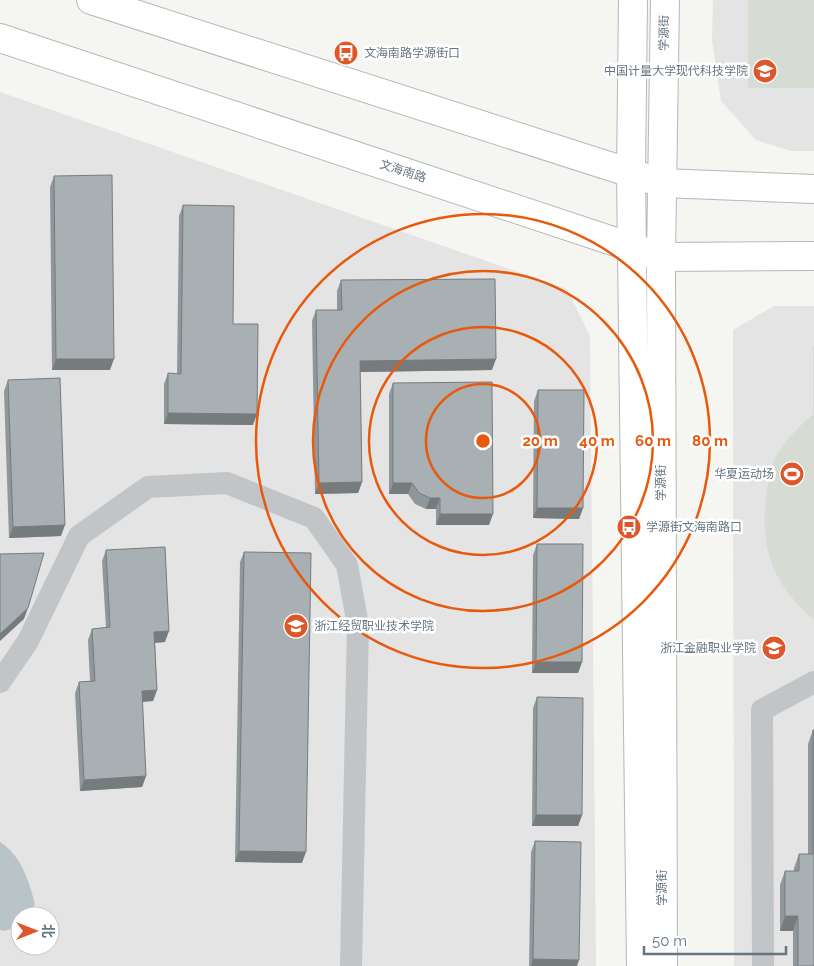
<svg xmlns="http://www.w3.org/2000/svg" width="814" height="966" font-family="Raleway,'Noto Sans SC',sans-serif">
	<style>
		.built { fill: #e3e4e3; fill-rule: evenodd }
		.green { fill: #d6dcd3 }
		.water { fill: #b8c4c8 }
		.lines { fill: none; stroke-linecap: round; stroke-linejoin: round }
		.secondary-casing { stroke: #b3b8bc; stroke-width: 30 }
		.primary-casing { stroke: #b4b8bc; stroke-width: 30 }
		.minor { stroke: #c1c5c8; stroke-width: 22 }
		.secondary { stroke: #fff; stroke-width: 28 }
		.primary { stroke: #fff; stroke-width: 28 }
		.wall { fill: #90979b }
		.shaded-wall { fill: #767b7e }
		.building { fill: #a8b0b4; stroke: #767b7e }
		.ring { fill: none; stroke: #e8590c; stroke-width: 2.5 }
		.labels { text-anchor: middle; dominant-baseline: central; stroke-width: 5; stroke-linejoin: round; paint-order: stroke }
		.street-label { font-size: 12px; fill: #657582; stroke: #fff }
		.poi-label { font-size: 12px; fill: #657582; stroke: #fff; text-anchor: start }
		.centre { fill: #e8590c; stroke: #fff; stroke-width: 2.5 }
		.ring-label { font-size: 15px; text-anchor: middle; font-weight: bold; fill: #e8590c; stroke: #fff; stroke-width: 5; stroke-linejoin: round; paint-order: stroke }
	</style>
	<rect width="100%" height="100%" fill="#f5f5f2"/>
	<path class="built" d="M713 0H814V151H791L756 140 721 101 712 40Z
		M0 92 567 289 590 336 596 966H0ZM20 916H50V946H20Z
		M774 306H814V966H734L733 330Z"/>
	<path class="green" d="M748 0H814V88H748Z
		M813 346H814V620C774 584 760 552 766 498 768 486 770 468 776 457 786 439 798 428 813 414Z"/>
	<path class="water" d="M0 842C21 855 29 881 35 904L28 916H20V925L5 931 0 930Z"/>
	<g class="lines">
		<defs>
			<path id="secondary" d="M633 0 631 173 641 966
				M663 966 661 257 665 0"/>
			<path id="primary" d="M91 0 662 183 814 189
				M0 38 661 257 814 256"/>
		</defs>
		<use href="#secondary" class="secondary-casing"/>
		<use href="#primary" class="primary-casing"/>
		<path class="minor" d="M0 682 28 641 79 536 148 487 227 483 314 518 347 565 358 625 351 966
			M763 966 762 710 814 682"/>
		<use href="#secondary" class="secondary"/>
		<use href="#primary" class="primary"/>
	</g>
	<path class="wall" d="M54 176 110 370H52L50 187Z
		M183 205 233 324 253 425 164 424V384L168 373 177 374 179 216Z
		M341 280 492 370 360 372 362 482 358 493 315 494 312 321 316 310H337V291Z
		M8 380 61 536 9 538 4 391Z
		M393 383 489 525H436V509H426L415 504 408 494H389V394Z
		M538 390 583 508 579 519 533 518 534 401Z
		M537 544 582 662 578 673H532L533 555Z
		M106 550 165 642 155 643 157 690 153 701 142 702 146 776 142 787 80 791 75 693 79 682 90 681 88 640 92 629 106 628 102 561Z
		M244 552 302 863 235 862 240 562Z
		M537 697 582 815 578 826H532L533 708Z
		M813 730 814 966H793V931H780V885L785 871H794V868L799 854H808V744Z
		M535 841 577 966H529L531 852Z"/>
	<path class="shaded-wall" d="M56 359H114L110 370H52Z
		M496 359 492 370 356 372 360 361Z
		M168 413 257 414 253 425 164 424Z
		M362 482 358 493 315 494 319 483Z
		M393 483H412L408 494H389Z
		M430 498H440L436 509H426Z
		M537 508H583L579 519 533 518Z
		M440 514H493L489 525H436Z
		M65 525 61 536 9 538 13 527Z
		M28 608 24 619 0 641V634Z
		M169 631 165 642 150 643 154 632Z
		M536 662H582L578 673H532Z
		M157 690 153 701 138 702 142 691Z
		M146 776 142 787 80 791 84 780Z
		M536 815H582L578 826H532Z
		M239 851 306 852 302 863 235 862Z
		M785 916H798L793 931H780Z
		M533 959 579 960 577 966H531Z"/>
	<path class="building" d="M112 175 114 359H56L54 176Z
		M183 205 234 206 233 324H258L257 414 168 413V373L181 374Z
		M495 279 496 359 360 361 362 482 319 483 316 310H342L341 280Z
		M60 378 65 525 13 527 8 380Z
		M492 382 493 514H440V498H430L419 493 412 483H393V383Z
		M538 390H584L583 508H537Z
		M537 544H583L582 662H536Z
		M165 547 169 631 154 632 157 690 142 691 146 776 84 780 79 682 95 681 92 629 110 627 106 550Z
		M244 552 311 553 306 852 239 851Z
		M44 553 28 608 0 634V554Z
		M537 697 583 698 582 815H536Z
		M813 730H814V966H798V916H785V871H799V854H813Z
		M535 841 581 842 579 960 533 959Z"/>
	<g class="ring">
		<circle cx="483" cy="441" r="57"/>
		<circle cx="483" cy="441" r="114"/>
		<circle cx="483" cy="441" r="170"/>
		<circle cx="483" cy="441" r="227"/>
	</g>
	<defs>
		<symbol id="bus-disc" viewBox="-11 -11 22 22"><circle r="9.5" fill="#de572a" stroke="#fff"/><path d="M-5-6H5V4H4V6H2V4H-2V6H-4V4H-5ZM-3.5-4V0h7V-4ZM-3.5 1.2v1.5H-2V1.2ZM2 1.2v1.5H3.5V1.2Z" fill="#fff"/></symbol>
		<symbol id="university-disc" viewBox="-11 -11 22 22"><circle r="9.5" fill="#de572a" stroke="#fff"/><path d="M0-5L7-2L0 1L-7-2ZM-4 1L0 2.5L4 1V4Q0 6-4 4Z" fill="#fff"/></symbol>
		<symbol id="stadium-disc" viewBox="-11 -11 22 22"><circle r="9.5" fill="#de572a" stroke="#fff"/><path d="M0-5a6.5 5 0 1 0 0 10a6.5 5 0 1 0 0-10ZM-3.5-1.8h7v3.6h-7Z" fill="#fff"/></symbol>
	</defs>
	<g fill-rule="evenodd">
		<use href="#bus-disc" x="332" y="39" width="28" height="28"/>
		<use href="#university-disc" x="751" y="57" width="28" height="28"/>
		<use href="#stadium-disc" x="778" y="460" width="28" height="28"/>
		<use href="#bus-disc" x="615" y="513" width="28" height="28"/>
		<use href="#university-disc" x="282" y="612" width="28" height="28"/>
		<use href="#university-disc" x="760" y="634" width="28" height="28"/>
	</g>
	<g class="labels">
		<g class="street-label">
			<text transform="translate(664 33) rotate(-89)">学源街</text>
			<text transform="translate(403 171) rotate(18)">文海南路</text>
			<text transform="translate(661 483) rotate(-90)">学源街</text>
			<text transform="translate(662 888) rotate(-90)">学源街</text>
		</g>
		<g class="poi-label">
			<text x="364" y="53">文海南路学源街口</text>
			<text x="748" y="71" text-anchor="end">中国计量大学现代科技学院</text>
			<text x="774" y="474" text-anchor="end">华夏运动场</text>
			<text x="646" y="527">学源街文海南路口</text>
			<text x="314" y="626">浙江经贸职业技术学院</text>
			<text x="756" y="648" text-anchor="end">浙江金融职业学院</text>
		</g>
	</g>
	<circle cx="483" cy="441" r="8" class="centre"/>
	<g class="ring-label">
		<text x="540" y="446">20 m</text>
		<text x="597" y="446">40 m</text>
		<text x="653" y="446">60 m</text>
		<text x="710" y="446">80 m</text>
	</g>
	<g transform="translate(35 931) rotate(90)"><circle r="24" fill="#ffffff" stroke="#c1c8cd"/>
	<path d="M0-4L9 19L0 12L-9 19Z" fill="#de572a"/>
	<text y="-8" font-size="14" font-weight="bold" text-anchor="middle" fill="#657582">北</text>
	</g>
	<path d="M644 946v8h142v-8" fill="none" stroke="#657582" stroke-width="2.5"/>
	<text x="652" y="946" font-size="15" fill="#657582" stroke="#ffffff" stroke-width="4" paint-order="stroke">50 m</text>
</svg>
